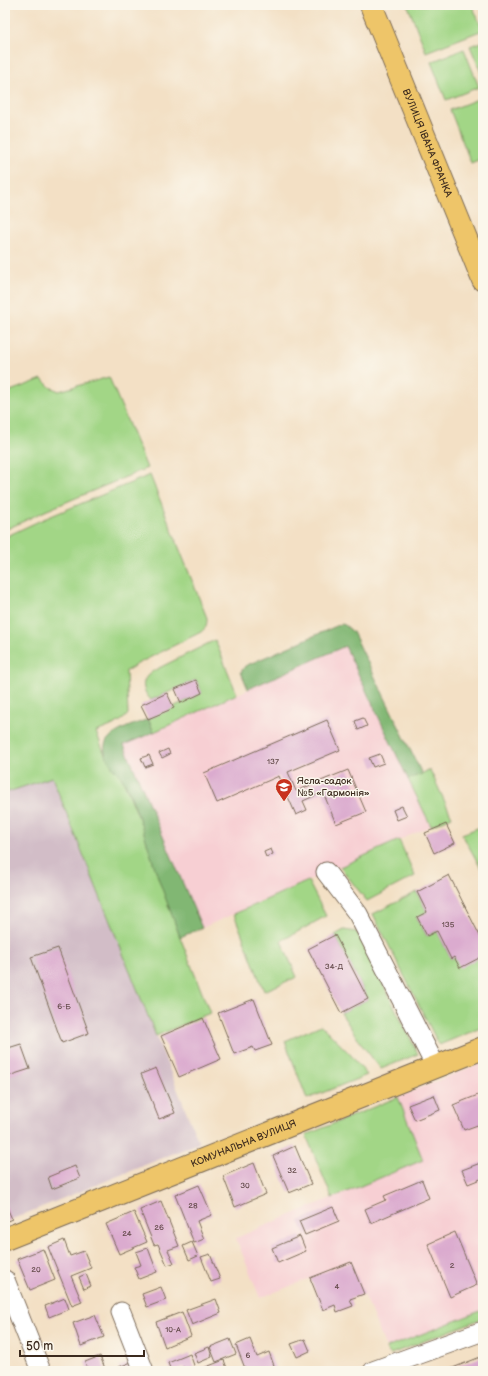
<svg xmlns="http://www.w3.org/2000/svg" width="488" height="1376" font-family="'Balsamiq Sans',sans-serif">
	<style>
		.built { fill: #f7cfd3 }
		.industrial { fill: #d2bdc7 }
		.green { fill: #a2d686; stroke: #6e8052 }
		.forest { fill: #81b773; stroke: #5e7048 }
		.building { fill: #dbabcf }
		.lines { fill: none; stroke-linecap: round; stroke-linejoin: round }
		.minor-casing { stroke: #7b6a58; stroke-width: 21 }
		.major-casing { stroke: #7b6a58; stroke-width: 24 }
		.minor { stroke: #fff; stroke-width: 19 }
		.major { stroke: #eec569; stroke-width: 22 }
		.labels { text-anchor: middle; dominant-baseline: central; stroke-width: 3; stroke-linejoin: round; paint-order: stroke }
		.number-label { font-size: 8px; fill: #634a4a }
		.street-label { font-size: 10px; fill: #3b2a1e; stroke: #fbf7ec }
		.poi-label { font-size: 10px; fill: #3b2a1e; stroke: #fbf7ec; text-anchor: start }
	</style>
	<rect width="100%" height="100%" fill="#fbf7ec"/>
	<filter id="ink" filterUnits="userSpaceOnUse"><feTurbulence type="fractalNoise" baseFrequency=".025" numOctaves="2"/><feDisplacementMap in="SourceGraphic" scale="8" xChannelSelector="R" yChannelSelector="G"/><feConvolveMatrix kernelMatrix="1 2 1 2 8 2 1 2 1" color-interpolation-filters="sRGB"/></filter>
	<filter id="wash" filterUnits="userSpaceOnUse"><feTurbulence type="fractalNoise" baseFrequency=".012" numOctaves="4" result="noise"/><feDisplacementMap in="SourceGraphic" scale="16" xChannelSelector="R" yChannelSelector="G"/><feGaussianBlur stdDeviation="0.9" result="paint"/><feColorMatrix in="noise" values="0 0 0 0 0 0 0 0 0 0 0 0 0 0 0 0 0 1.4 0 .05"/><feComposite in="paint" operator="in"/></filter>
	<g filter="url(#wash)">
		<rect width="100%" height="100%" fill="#f3e0c5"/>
		<path class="built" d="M345 646 431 826 202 928 124 745Z
			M483 1062V1310L386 1348 351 1262 260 1298 236 1238 423 1160 398 1097Z"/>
		<path class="industrial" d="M52 777 199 1143 5 1222V793Z"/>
		<path class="green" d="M412 5H472L483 30 426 52 408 6Z
			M483 41V77L470 46Z
			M464 49 479 87 446 100 431 62Z
			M483 97V158L471 163 450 110Z
			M109 377 147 468 45 511 5 530V393L42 379 50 387 59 391Z
			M150 475 207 618C207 625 206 628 201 632L139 663 126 671 128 714C122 723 106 728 96 732L106 757 119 773 125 784 147 838 154 863 180 937 210 1013 156 1036 52 777 5 793V537L39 521Z
			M215 640 237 694 154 732 148 719 202 693 196 680 151 700C140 688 141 678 155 670Z
			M430 770 452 817 431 826 408 779Z
			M483 826V872L462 834Z
			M399 840 415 876 367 901 340 867Z
			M308 881 326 916 281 941 297 977 264 991 234 914Z
			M417 892 427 912 417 918 427 936 437 931 451 959 454 957 483 956V1027L439 1045 373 914Z
			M344 930 357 932 418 1054 381 1069 362 1045 341 1013 368 999 335 935Z
			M321 1025 350 1054 367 1075 307 1099 285 1041Z
			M398 1097 423 1160 332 1198 306 1135Z
			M483 1310V1318L391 1354 388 1352 386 1348Z"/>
		<path class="forest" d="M341 624 345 625 353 632 422 774 408 779 345 646 248 689 241 672 245 666Z
			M148 719 154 732 124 745 202 928 180 937C171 912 161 888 153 862 145 836 137 810 126 785 120 772 102 761 105 745 108 732 136 724 148 719Z"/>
		<g id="blocks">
			<path class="building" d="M196 680 202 693 181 703 175 689Z
				M167 693 174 708 148 719 141 705Z
				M363 718 367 726 358 730 355 721Z
				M327 720 340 750 288 772 296 791 348 770 366 812 336 824 323 792 303 801 307 810 296 815 279 776 217 803 204 773Z
				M168 749 170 754 162 758 159 753Z
				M380 754 384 763 373 767 369 758Z
				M149 755 153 764 145 767 141 758Z
				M402 806 407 816 397 820 393 810Z
				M446 824 455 843 434 853 425 833Z
				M271 849 273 854 266 857 264 852Z
				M449 875 483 942V956L460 968 454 957 451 959 437 931 427 936 417 917 427 912 417 892Z
				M335 935 368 999 341 1013 308 949Z
				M58 948 89 1033 62 1043 31 957Z
				M254 999 272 1045 255 1051 253 1047 234 1054 218 1013Z
				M203 1018 221 1059 179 1077 161 1036Z
				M21 1044 30 1069 5 1077V1049Z
				M156 1068 175 1113 159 1119 141 1074Z
				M483 1093V1123L464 1130 453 1105Z
				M434 1095 440 1110 415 1120 408 1105Z
				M295 1146 311 1184 289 1193 273 1156Z
				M483 1162V1178L468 1184 462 1170Z
				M254 1163 266 1194 235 1207 223 1176Z
				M75 1166 80 1178 52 1189 48 1177Z
				M422 1180 429 1198 371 1223 365 1209 386 1200 384 1196Z
				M199 1185 212 1215 197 1221 204 1239 194 1243 175 1195Z
				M161 1201 179 1246 168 1250 174 1263 167 1265 158 1244 154 1245 140 1210Z
				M5 1203 12 1219 5 1222Z
				M333 1207 339 1221 305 1235 299 1221Z
				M134 1212 147 1242 119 1254 106 1224Z
				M455 1232 477 1285 450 1297 428 1244Z
				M300 1236 306 1251 278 1263 272 1248Z
				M64 1240 70 1256 84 1251 91 1268 71 1276 82 1302 72 1306 48 1247Z
				M192 1242 198 1256 189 1260 183 1246Z
				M148 1248 157 1272 139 1279 134 1267 141 1265 136 1252Z
				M43 1249 55 1280 30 1290 17 1259Z
				M210 1254 220 1279 211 1282 201 1257Z
				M351 1262 364 1294 350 1299 353 1306 337 1312 335 1305 323 1310 310 1278Z
				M86 1274 91 1286 84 1289 79 1277Z
				M161 1287 166 1300 147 1307 142 1294Z
				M65 1298 69 1309 49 1317 45 1306Z
				M216 1299 221 1313 192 1325 186 1310Z
				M182 1312 191 1336 165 1347 156 1322Z
				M95 1315 104 1337 81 1346 73 1323Z
				M230 1339 236 1354 216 1362 210 1347Z
				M250 1339 257 1357 269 1352 276 1371H246L236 1345Z
				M305 1339 310 1351 297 1357 291 1344Z
				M209 1347 212 1357 198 1363 194 1353Z
				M190 1354 196 1371H186L184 1367 171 1371 168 1363Z
				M100 1356 106 1371H88L85 1362Z
				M483 1356V1371H445Z
				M224 1360 228 1371H202L201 1369Z
				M134 1361 138 1371H121L119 1367Z"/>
		</g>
	</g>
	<g filter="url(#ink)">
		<use href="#blocks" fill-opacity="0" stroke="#7b6a58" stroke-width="1"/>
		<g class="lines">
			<defs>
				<path id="minor" d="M326 872 358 914 436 1067
					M5 1280 41 1371
					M121 1312 144 1371
					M373 1371 483 1331"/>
				<g id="major">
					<path id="s1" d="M371 5 483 280"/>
					<path id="s2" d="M5 1239 483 1048"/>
				</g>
			</defs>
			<use href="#minor" class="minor-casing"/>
			<use href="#major" class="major-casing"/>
			<use href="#minor" class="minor"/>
			<use href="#major" class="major"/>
		</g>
	</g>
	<defs>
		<symbol id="school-pin" viewBox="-11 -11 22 30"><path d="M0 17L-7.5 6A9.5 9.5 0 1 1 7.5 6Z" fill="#c8321e" stroke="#fbf7ec"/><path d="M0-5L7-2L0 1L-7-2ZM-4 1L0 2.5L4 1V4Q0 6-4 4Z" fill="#fff"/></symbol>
	</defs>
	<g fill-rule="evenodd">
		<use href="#school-pin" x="274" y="777" width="20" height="27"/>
	</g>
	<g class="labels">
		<g class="number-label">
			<text x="273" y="761">137</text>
			<text x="448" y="924">135</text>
			<text x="334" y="966">34-Д</text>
			<text x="64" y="1006">6-Б</text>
			<text x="292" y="1170">32</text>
			<text x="245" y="1185">30</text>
			<text x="193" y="1205">28</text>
			<text x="159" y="1227">26</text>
			<text x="127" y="1233">24</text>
			<text x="452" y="1265">2</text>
			<text x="36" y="1269">20</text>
			<text x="337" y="1286">4</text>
			<text x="173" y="1329">10-А</text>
			<text x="248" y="1355">6</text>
		</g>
		<g class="street-label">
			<text stroke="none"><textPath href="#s1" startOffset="149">ВУЛИЦЯ ІВАНА ФРАНКА</textPath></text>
			<text stroke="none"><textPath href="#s2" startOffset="257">КОМУНАЛЬНА ВУЛИЦЯ</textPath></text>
		</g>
		<g class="poi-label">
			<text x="297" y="781">Ясла-садок<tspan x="297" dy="12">№5 «Гармонія»</tspan></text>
		</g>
	</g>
	<rect width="488" height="1376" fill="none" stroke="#fbf7ec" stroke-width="20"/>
	<path d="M20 1350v6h124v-6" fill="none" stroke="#3b2a1e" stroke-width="2"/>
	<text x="26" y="1350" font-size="12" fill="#3b2a1e" stroke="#fbf7ec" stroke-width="3" paint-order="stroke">50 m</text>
</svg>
